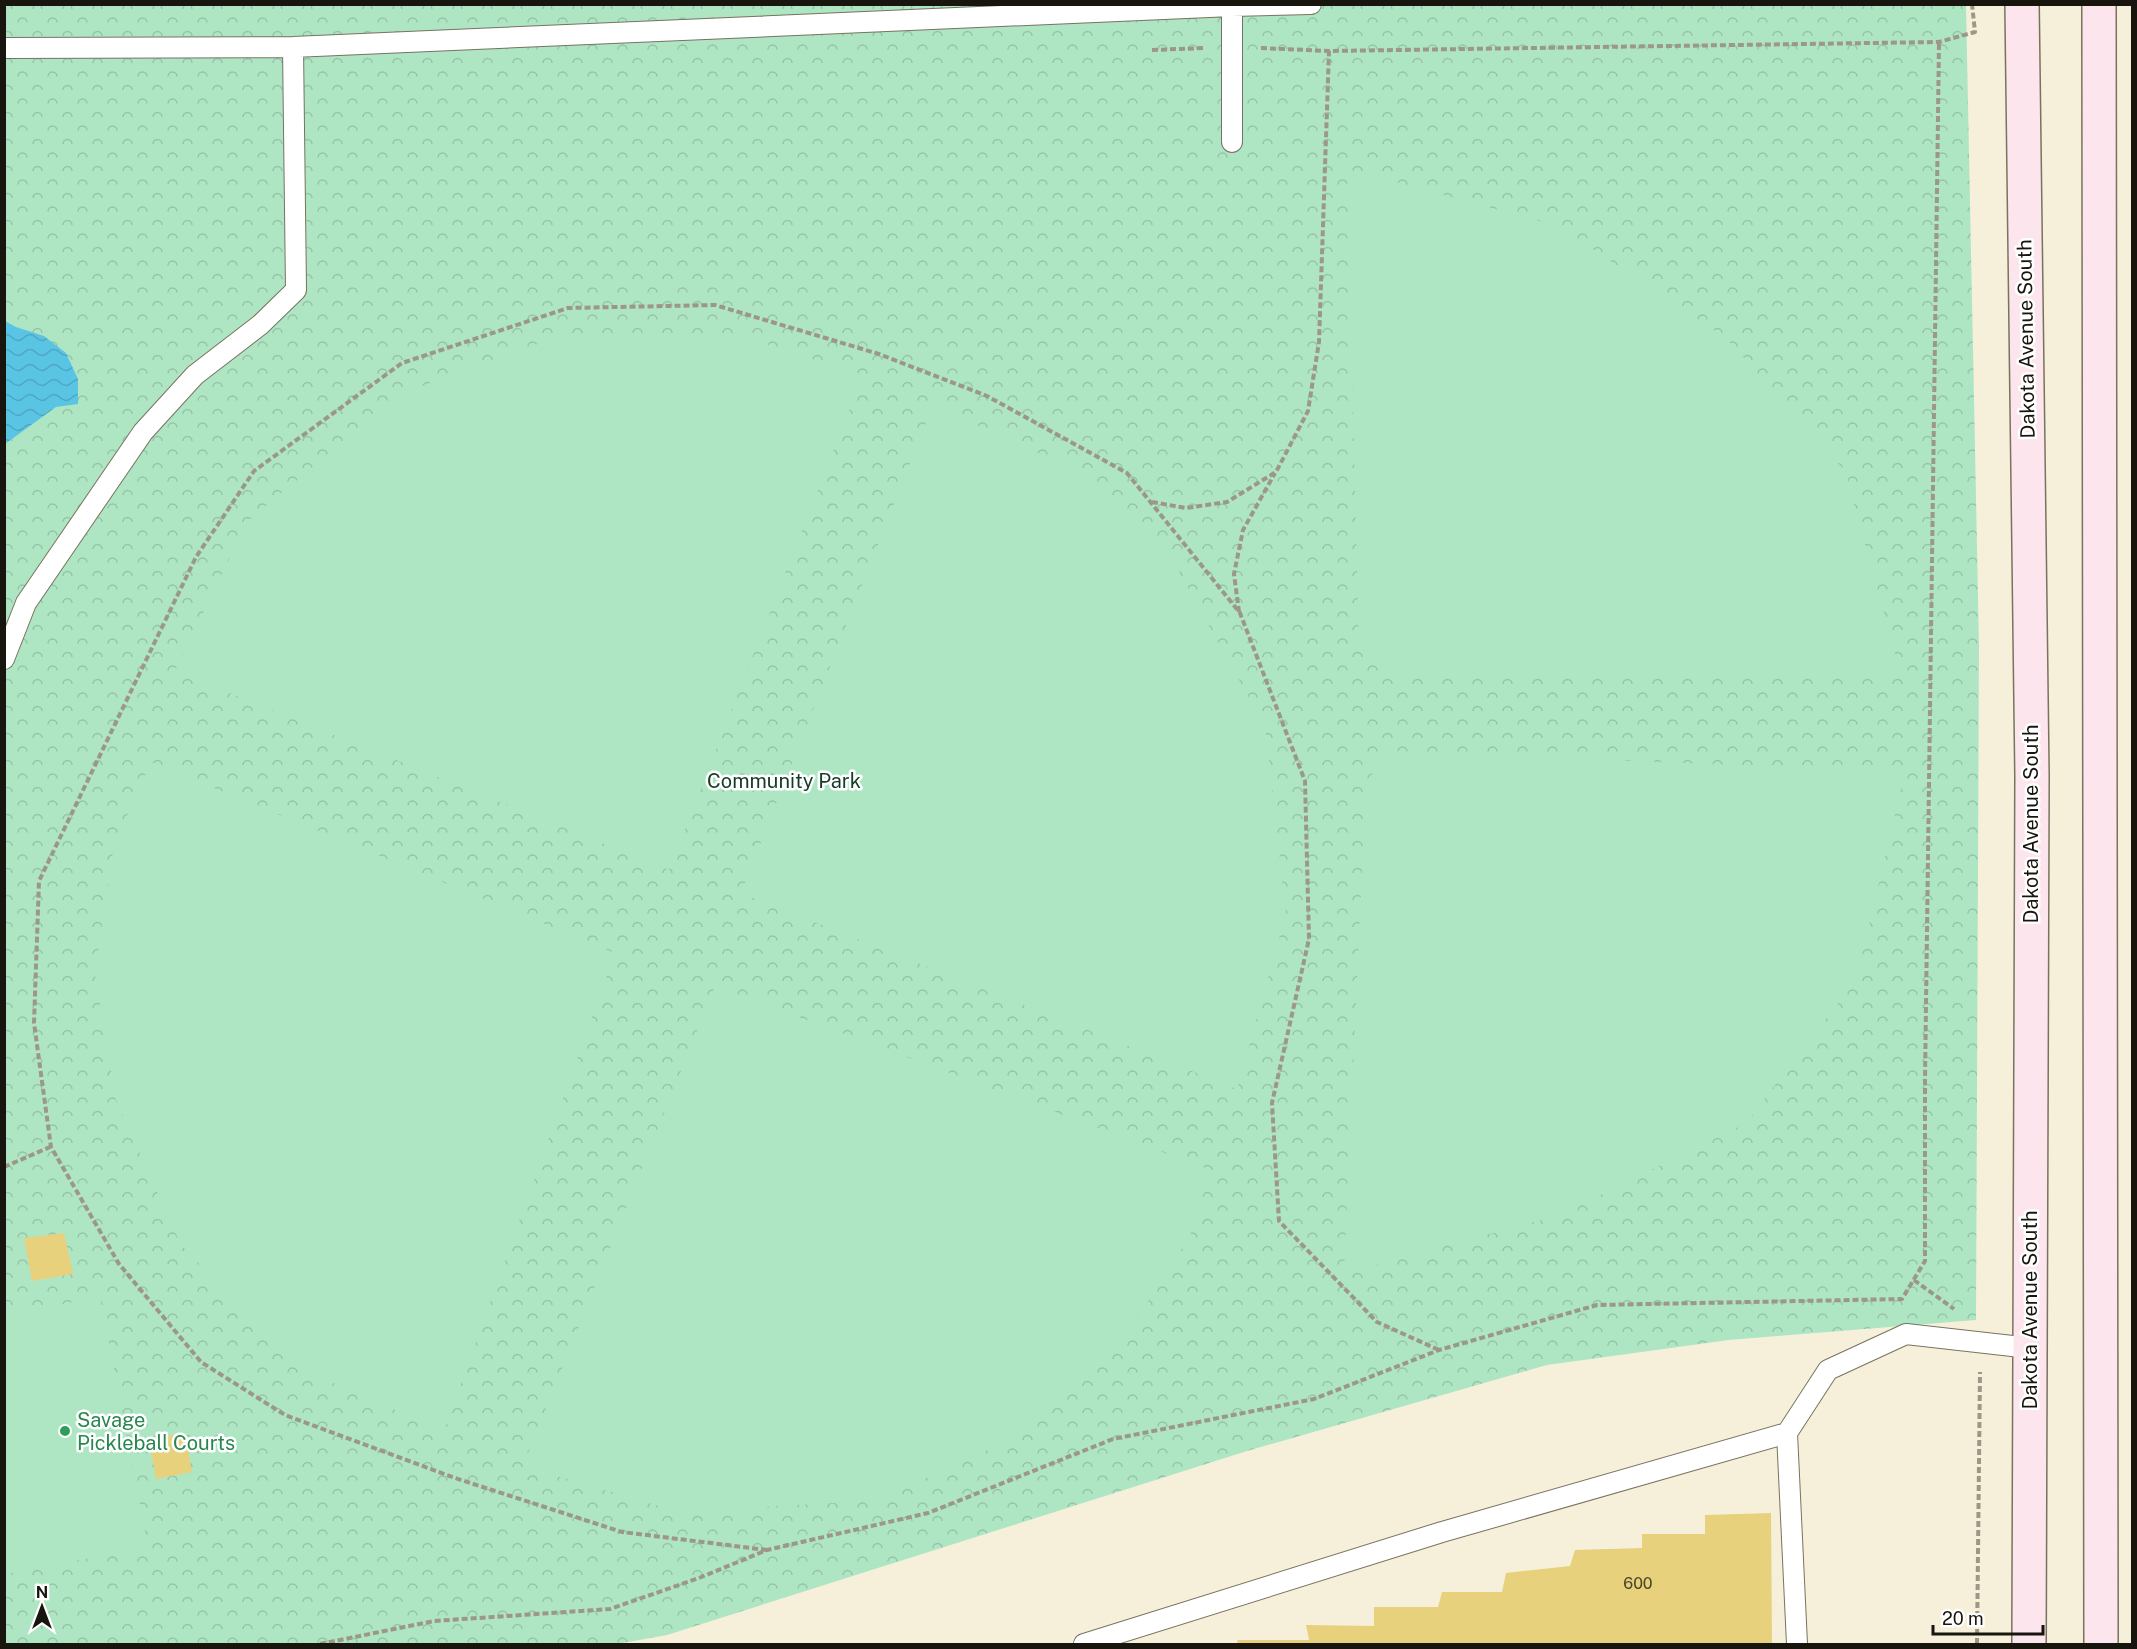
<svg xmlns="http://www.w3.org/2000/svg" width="2137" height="1649" font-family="'Public Sans',sans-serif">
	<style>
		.park { fill: url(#park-crowns) }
		.pitch { fill: #aee6c4 }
		.water { fill: url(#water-waves) }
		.building { fill: #e7d17c }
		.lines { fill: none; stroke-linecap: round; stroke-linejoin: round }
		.lane-casing { stroke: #78735f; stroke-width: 22 }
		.secondary-casing { stroke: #78735f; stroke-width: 36 }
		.path { stroke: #9c9787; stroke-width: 4; stroke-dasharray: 6 3; stroke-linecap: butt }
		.lane { stroke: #fff; stroke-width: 20 }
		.secondary { stroke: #fce5ed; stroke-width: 33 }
		.leisure-dot { fill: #2e9e5b; stroke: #fff; stroke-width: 2 }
		.labels { text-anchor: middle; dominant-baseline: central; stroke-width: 5; stroke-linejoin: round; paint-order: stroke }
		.number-label { font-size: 16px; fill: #4b4429 }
		.street-label { font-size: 20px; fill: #17150d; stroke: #fff }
		.park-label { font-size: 20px; fill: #163b27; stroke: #fff }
		.leisure-label { font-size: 20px; fill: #27864d; stroke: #fff; text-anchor: start }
	</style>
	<defs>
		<pattern id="park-crowns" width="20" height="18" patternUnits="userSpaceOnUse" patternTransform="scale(1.5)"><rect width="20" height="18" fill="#aee6c4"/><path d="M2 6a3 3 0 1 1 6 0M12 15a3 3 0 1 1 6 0" fill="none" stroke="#95c4a7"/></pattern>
		<pattern id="water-waves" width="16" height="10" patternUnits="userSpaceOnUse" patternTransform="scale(1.5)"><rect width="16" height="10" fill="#5ac4e5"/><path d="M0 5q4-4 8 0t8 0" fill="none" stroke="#4ea8c3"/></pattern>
	</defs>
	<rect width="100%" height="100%" fill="#f6f0da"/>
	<path class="park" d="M5 5H1966L1979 645 1976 1320 1729 1340 1547 1365 1247 1451 667 1635 617 1644H5Z"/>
	<path class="pitch" d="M1347 169 1558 226 1726 338 1845 471 1900 672H1382L1359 647Z
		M568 333 739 336 863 375 669 870 175 671 247 522 400 394Z
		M933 405 1062 464 1172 559 1265 727 1286 914 1237 1089 741 893Z
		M1392 751 1905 772 1856 980 1746 1123 1560 1215 1344 1273 1366 781Z
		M151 762 615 953 444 1431 294 1366 180 1243 116 1100 95 974 114 844Z
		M715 986 1211 1170 1190 1236 1118 1348 996 1446 875 1501 676 1511 523 1466Z
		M100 1297 148 1547 5 1574V1315Z"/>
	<path class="water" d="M5 321 16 327 44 336 66 353 78 379V404L56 407 5 444Z"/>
	<path class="building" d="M64 1233 73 1274 32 1281 24 1238Z
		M185 1433 192 1472 156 1479 149 1439Z
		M1771 1513 1772 1644H1238L1237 1640H1309L1306 1625 1374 1626V1607H1438L1442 1592H1502L1506 1573 1570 1566 1575 1550 1642 1548V1534H1705V1515Z"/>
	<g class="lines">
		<defs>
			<path id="lane" d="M4 48 293 47 1232 6
				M1232 142V6L1311 4
				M4 659 26 603 143 432 195 375 260 325 296 290 293 47
				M1787 1433 1828 1370 1906 1334 2030 1348
				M1084 1644 1442 1532 1787 1433 1797 1644"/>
			<path id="secondary" d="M2022 4 2032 776 2029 1644
				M2099 4 2101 1644"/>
		</defs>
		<use href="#lane" class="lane-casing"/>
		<use href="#secondary" class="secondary-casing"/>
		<path class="path" d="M1261 48 1329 51 1939 42 1975 32 1972 4
			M1152 50 1205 48
			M1152 502 1186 508 1227 502 1276 472 1308 411 1319 342 1329 51
			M1239 612 1234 574 1243 530 1275 473
			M4 1167 50 1147
			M1914 1280 1954 1309
			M767 1550 622 1532 455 1478 285 1415 201 1362 119 1264 51 1147 34 1023 39 881 196 557 254 471 402 363 568 308 715 305 879 354 987 396 1127 473 1240 613 1305 781 1309 939 1272 1103 1279 1221 1377 1322 1439 1350
			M320 1644 434 1621 610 1609 699 1578 767 1550 928 1513 1113 1439 1314 1399 1439 1350 1597 1305 1902 1299 1925 1261V1079L1939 42
			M1977 1644 1980 1372"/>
		<use href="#lane" class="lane"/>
		<use href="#secondary" class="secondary"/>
	</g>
	<circle class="leisure-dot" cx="65" cy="1431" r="6"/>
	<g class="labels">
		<g class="number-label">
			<text x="1638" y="1583">600</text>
		</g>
		<g class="street-label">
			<text transform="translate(2026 339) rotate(-91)">Dakota Avenue South</text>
			<text transform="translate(2031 824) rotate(-90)">Dakota Avenue South</text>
			<text transform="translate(2030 1310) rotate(-90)">Dakota Avenue South</text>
		</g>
		<g class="park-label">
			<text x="784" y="781">Community Park</text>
		</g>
		<g class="leisure-label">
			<text x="77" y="1420">Savage<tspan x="77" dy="23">Pickleball Courts</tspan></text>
		</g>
	</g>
	<rect width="2137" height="1649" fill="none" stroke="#17150d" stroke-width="12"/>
	<g transform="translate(42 1607)" stroke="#ffffff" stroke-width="4.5" paint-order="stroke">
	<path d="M0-4.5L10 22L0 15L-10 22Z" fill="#17150d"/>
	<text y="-9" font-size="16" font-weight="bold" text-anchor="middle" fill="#17150d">N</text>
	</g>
	<path d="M1933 1625v9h110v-9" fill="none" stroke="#17150d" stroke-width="3"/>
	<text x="1942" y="1625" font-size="18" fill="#17150d" stroke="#ffffff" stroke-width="4.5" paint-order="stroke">20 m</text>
</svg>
